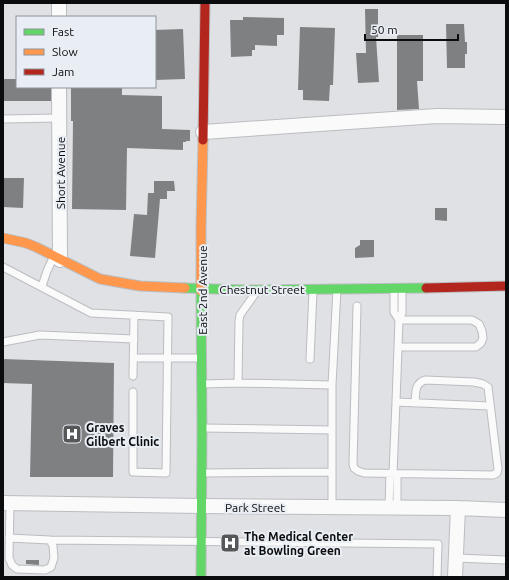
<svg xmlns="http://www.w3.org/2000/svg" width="509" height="580" font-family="Ubuntu,sans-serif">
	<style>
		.building { fill: #7f8082 }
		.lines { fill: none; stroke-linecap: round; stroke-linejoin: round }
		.lane-casing { stroke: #bbbdc0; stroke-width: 9 }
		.street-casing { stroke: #bbbdc0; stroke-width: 16 }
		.fast-casing { stroke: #bbbdc0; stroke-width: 11 }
		.slow-casing { stroke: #bbbdc0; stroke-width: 11 }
		.jam-casing { stroke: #bbbdc0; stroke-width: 11 }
		.lane { stroke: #fafafb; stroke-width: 7 }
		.street { stroke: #fafafb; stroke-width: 14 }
		.fast { stroke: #63d668; stroke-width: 9 }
		.slow { stroke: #ff974d; stroke-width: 9 }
		.jam { stroke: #b3261e; stroke-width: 9 }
		.labels { text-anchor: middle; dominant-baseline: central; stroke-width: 4; stroke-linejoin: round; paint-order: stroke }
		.street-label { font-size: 12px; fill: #0b0c0e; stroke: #e9edf4 }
		.poi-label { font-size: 12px; font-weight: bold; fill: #0b0c0e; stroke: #e9edf4; text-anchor: start }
	</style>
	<rect width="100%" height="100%" fill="#dfe1e4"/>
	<path class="building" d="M365 9H378V37H376L379 82 358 83 356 53H366Z
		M243 17 284 18V35H277V46L255 45V50H252V56L231 57 230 20H243Z
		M446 24H464L465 42H467V54H465V68H447Z
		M300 27 335 28 333 85H330L329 101 303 100V90H298Z
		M183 29 185 79 155 80V30Z
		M397 35H423V81H417L419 109 397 110Z
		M3 79H17V87H51V101H3Z
		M71 87H108V88H122V95L162 96V129L190 130V141H186V142H183V150L127 148 126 210 72 209 73 121H71Z
		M3 178H24L23 208 3 207Z
		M154 181H174L175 191H167V199H160L155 258 130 256 134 214 147 215 148 193H154Z
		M435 208H447V221L435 220Z
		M360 240H374V257L355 258V248L360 245Z
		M3 359 114 363 113 477H30L32 384 3 383Z
		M26 560H39V565L26 564Z"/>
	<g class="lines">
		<defs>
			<path id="lane" d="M3 119 59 118
				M3 267 91 313 168 317 166 473 133 472V392
				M42 286 47 271 54 256
				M394 289V312L399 320 402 313V289
				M257 291 240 315 239 321 238 383 332 385V507
				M357 306 353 464 354 468 358 471 364 473 493 475 497 473 498 469 488 387 483 384 474 382 425 380C414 384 416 393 415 403
				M3 342 40 335 134 339
				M134 358H202
				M310 359 313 291
				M133 376 134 315
				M202 384 238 383
				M332 385 337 289
				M396 402 399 320H472L479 324 482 331 483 338 481 343 476 347H398
				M202 428 332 430
				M202 473 332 472
				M393 473 396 402 490 406
				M389 508 390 473
				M397 508V474
				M9 538 50 540 53 546 54 558 51 567 45 570 17 569 12 565 9 558 10 503
				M50 540 438 544 437 577
				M456 558 506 560"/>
			<path id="street" d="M59 17V3
				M59 87 60 260
				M203 132 437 116 506 117
				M3 503 202 506 458 508 506 510
				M455 577 458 508"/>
			<path id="fast" d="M185 288 246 290 426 288
				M201 577 202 428 201 291"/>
			<path id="slow" d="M3 238 26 243 36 247 100 279 140 286 185 288
				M201 291V228L203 140"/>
			<path id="jam" d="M203 140 205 3
				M426 288 506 286"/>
		</defs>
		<use href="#lane" class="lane-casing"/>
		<use href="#street" class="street-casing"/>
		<use href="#fast" class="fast-casing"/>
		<use href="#slow" class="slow-casing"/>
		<use href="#jam" class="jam-casing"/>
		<use href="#lane" class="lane"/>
		<use href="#street" class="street"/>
		<use href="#fast" class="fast"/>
		<use href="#slow" class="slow"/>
		<use href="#jam" class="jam"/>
	</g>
	<defs>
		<symbol id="hospital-square" viewBox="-11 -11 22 22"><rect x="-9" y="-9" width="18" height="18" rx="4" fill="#555759" stroke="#e9edf4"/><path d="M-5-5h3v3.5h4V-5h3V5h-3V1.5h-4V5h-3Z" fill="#fff"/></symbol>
	</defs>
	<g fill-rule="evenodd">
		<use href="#hospital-square" x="61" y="423" width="22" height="22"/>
		<use href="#hospital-square" x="219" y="532" width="22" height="22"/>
	</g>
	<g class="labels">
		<g class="street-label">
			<text transform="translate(60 173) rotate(-90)">Short Avenue</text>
			<text x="262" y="289">Chestnut Street</text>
			<text transform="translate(202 290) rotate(-90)">East 2nd Avenue</text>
			<text x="255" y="507">Park Street</text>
		</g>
		<g class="poi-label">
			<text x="86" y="427">Graves<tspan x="86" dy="14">Gilbert Clinic</tspan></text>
			<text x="244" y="536">The Medical Center<tspan x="244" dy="14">at Bowling Green</tspan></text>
		</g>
	</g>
	<rect width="509" height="580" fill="none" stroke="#0b0c0e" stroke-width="8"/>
	<rect x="16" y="16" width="140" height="72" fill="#e9edf4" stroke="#909398"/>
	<rect x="24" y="29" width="20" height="6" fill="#63d668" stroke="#909398"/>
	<text x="52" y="36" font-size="12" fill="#0b0c0e">Fast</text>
	<rect x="24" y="49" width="20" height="6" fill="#ff974d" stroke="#909398"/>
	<text x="52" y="56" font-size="12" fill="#0b0c0e">Slow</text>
	<rect x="24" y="69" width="20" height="6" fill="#b3261e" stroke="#909398"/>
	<text x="52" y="76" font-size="12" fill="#0b0c0e">Jam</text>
	<path d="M365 34v6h93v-6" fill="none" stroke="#0b0c0e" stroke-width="2"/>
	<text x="371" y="34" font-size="12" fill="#0b0c0e" stroke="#e9edf4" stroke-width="3" paint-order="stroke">50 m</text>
</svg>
